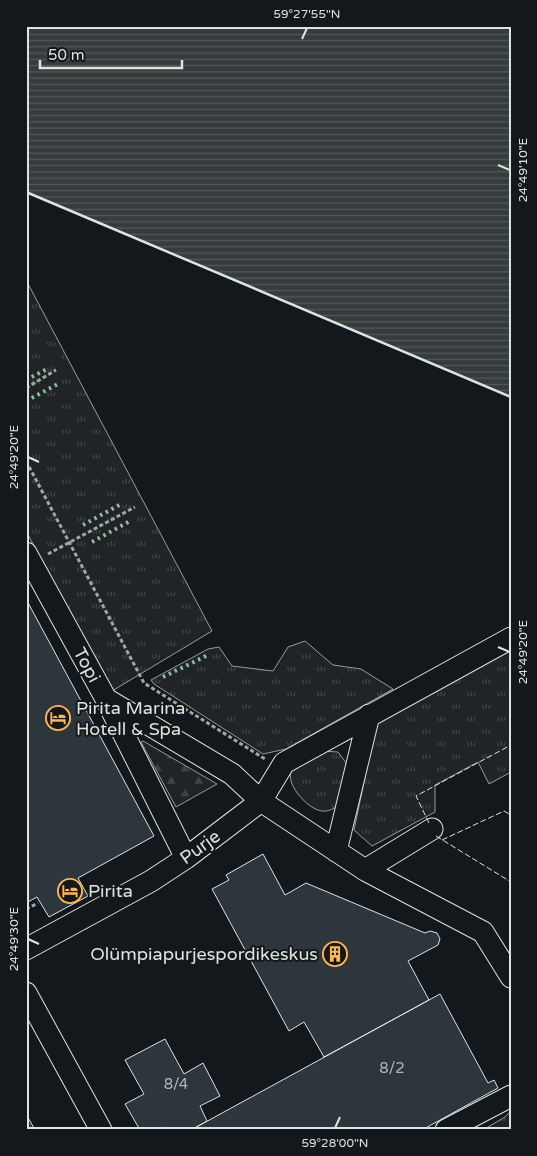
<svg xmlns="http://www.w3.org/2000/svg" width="537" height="1156" font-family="'Varela Round',sans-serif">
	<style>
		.grass { fill: url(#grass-tufts); stroke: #939e99 }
		.forest { fill: url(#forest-firs); stroke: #939e99 }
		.water { fill: url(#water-rules); stroke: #939e99 }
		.building { fill: #2c363c; stroke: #d8e6dc }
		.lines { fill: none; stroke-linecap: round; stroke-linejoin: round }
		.minor-casing { stroke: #d8e6dc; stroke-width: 23 }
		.path { stroke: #9da8a2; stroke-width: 3; stroke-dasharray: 4 2.5; stroke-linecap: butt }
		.minor { stroke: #14181c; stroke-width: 21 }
		.hedge { stroke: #8ac095; stroke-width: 4; stroke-dasharray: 2.5 4; stroke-linecap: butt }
		.fence { stroke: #d8e6dc; stroke-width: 1; stroke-dasharray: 6 2.5; stroke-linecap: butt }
		.wall { stroke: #d8e6dc; stroke-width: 2.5 }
		.ticks { fill: none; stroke: #d8e6dc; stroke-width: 2 }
		.labels { text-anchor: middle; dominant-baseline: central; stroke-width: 4; stroke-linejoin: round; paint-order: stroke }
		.number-label { font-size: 15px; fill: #adbab4 }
		.street-label { font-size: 18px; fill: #d8e6dc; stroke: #14181c }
		.poi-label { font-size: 18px; fill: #d8e6dc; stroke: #14181c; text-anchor: start }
		.neatline { fill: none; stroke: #d8e6dc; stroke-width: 2 }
		.ticks-label { font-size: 12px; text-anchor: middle; fill: #d8e6dc }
	</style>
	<defs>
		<pattern id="grass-tufts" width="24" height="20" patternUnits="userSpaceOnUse" patternTransform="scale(1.25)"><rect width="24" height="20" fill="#202428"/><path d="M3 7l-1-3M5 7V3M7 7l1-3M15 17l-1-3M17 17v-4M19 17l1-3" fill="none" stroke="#404447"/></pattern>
		<pattern id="forest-firs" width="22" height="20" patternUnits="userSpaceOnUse" patternTransform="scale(1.25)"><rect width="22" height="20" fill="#202428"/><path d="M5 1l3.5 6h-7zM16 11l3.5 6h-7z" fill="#404447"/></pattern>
		<pattern id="water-rules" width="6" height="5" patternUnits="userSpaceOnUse" patternTransform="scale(1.25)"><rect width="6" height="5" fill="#363b3e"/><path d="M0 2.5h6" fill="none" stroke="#525759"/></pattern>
	</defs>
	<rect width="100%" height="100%" fill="#14181c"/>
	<path class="grass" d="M26 280 212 631 112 691 26 531Z
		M305 641 333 665 361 669 393 689 286 749 263 754 154 684 151 680 208 649 219 647 232 666 273 671 288 647Z
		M511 647V772L489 784 478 762 435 785V812L372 846 354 830 377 720Z
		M323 751 338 752 347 764 340 804C335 808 329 812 322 811 308 810 279 779 295 766 303 759 314 755 323 751Z
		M511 1111V1129L483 1130 505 1117Z"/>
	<path class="forest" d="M143 741 217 784 176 807 141 742Z"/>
	<path class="water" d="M26 26H511V397L26 192Z"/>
	<path class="building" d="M26 599 154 836 78 878 88 896 49 917 37 897 26 903Z
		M263 854 285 895 306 883 425 933 430 931 437 933 440 939 438 945 408 961 429 1000 324 1057 304 1022 289 1031 212 889 229 880 226 875Z
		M440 994 488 1083 494 1080 498 1088 422 1130H191Z
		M165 1039 184 1074 203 1063 220 1096 200 1106 207 1121 191 1130H165L163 1127 157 1130H140L125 1104 144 1094 125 1060Z
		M26 1114 35 1130H26Z"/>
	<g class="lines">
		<defs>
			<path id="minor" d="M26 553 106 699 186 858
				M106 699 232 774 261 801 365 870 483 932 511 977
				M336 851 369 715
				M365 870 432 829
				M26 949 151 881 186 858 261 801 284 763 511 638
				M26 993 101 1130
				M446 1130 511 1096"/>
		</defs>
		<use href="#minor" class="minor-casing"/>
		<path class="path" d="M26 388 56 370
			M26 461 144 683 265 759
			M48 554 135 507
			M26 909 38 903"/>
		<use href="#minor" class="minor"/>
		<path class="hedge" d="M26 380 49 368
			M26 401 58 384
			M83 525 121 504
			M92 542 130 521
			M163 677 208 655"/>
		<path class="fence" d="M429 823 416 796 511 745
			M436 836 511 882
			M442 840 504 811 511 815"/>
		<path class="wall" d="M26 192 511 397"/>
	</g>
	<path class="ticks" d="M302 39 307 28M498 165 510 170M28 457 39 462M498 647 510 652M28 939 39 944M335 1128 340 1117"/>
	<defs>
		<symbol id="hotel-ring" viewBox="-11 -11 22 22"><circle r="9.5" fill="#14181c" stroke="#ffb74d" stroke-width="1.5"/><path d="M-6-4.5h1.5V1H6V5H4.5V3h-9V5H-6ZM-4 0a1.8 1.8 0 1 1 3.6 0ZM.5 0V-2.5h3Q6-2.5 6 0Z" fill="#ffb74d"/></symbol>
		<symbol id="building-ring" viewBox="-11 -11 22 22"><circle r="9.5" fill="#14181c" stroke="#ffb74d" stroke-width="1.5"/><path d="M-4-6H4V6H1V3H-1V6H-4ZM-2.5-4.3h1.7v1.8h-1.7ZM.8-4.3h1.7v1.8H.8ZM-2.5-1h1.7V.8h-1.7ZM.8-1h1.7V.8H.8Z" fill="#ffb74d"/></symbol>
	</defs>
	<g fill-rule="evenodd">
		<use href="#hotel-ring" x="44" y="704" width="28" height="28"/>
		<use href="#hotel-ring" x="56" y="877" width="28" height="28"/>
		<use href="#building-ring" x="321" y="940" width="28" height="28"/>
	</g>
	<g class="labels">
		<g class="number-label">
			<text x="392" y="1068">8/2</text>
			<text x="176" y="1084">8/4</text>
		</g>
		<g class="street-label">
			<text transform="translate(87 665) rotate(62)">Topi</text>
			<text transform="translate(200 847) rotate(-36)">Purje</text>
		</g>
		<g class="poi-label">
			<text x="76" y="708">Pirita Marina<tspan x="76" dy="21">Hotell &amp; Spa</tspan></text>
			<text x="88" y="891">Pirita</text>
			<text x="318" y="954" text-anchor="end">Olümpiapurjespordikeskus</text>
		</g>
	</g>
	<rect width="537" height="1156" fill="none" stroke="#14181c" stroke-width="55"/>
	<path d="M40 60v8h142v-8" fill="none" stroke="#d8e6dc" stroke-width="2.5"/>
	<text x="48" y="60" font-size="15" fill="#d8e6dc" stroke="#14181c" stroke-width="4" paint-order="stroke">50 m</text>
	<rect x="28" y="28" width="482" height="1100" class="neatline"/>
	<g class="ticks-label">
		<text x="307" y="18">59°27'55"N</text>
		<text transform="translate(523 170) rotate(-90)" y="4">24°49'10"E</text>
		<text transform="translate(14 457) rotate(-90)" y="4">24°49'20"E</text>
		<text transform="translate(523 652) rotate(-90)" y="4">24°49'20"E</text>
		<text transform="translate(14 939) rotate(-90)" y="4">24°49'30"E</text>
		<text x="335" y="1147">59°28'00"N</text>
	</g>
</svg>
